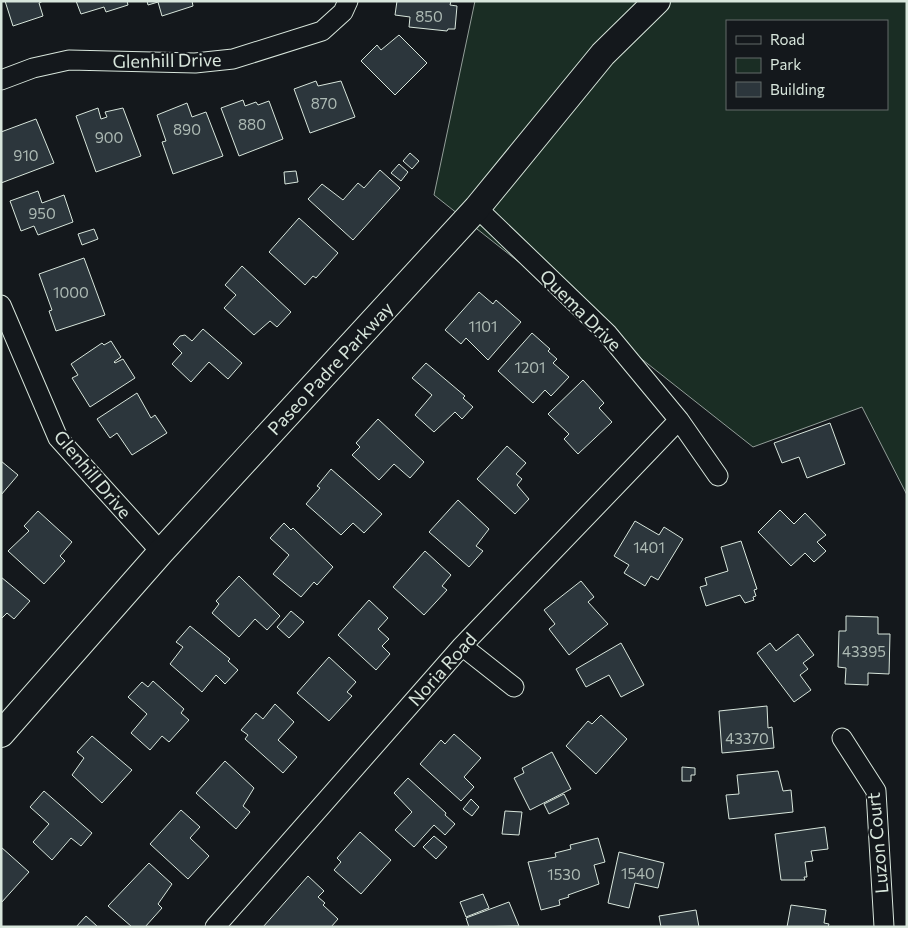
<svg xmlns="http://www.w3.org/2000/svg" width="908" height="928" font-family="Commissioner,sans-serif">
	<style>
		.green { fill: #1a2d24; stroke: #939e99; fill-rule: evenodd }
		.building { fill: #2c363c; stroke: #d8e6dc }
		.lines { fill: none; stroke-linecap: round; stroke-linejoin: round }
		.street-casing { stroke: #d8e6dc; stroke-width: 21 }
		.secondary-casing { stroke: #d8e6dc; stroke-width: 28 }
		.street { stroke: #14181c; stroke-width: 19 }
		.secondary { stroke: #14181c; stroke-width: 26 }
		.labels { text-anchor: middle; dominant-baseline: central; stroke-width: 4; stroke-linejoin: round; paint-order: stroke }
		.number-label { font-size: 15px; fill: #adbab4 }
		.street-label { font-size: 18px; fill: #d8e6dc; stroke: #14181c }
	</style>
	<rect width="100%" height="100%" fill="#14181c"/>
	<path class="green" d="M475 1H907V495L862 407 753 447 434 195ZM727 21H887V109H727Z"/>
	<path class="building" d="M5 1H43L39 3 43 16 13 26Z
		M76 1H127L128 5 106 12 104 7 81 14Z
		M147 1H192L193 6 162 16 158 2 148 5Z
		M397 1H451L450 5 457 6 455 29H448L447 31 409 27 410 17 395 15Z
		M399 35 427 63 395 95 361 61 377 45 381 50Z
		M316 81 318 86 341 81 355 117 310 133 294 89Z
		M243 100 245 106 256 102 258 105 269 101 283 139 239 156 221 108Z
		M187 103 192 117 206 112 223 156 173 174 162 142 166 141 157 115Z
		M98 108 101 119 107 117 105 112 123 108 141 156 96 172 76 116Z
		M36 119 54 163 1 183V132Z
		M410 153 419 161 412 169 403 161Z
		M399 164 408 172 401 181 391 173Z
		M380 170 400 188 353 240 308 199 322 184 343 200 358 183 364 188Z
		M296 171 298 182 285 184 284 172Z
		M38 191 42 203 64 195 73 222 38 235 34 226 21 231 10 201Z
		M299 218 338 253 316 278 313 276 305 285 269 252Z
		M94 229 98 239 82 245 78 234Z
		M84 258 105 315 56 331 49 311 52 310 39 274Z
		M242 266 291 312 277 327 270 321 254 335 224 308 236 295 225 285Z
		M479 292 493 304 496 300 521 322 488 360 466 338 461 344 445 330Z
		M203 329 242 363 228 379 209 362 191 382 172 364 182 353 173 344 180 336 185 335 192 341Z
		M532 333 550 349 548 351 557 359 553 363 569 377 551 396 545 390 533 403 498 371Z
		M111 341 121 357 114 362 115 363 123 359 135 378 90 407 72 378 78 375 71 364 102 343 104 345Z
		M426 363 465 396 463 398 473 407 462 419 455 412 434 432 415 415 432 395 412 378Z
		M583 380 604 403 599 408 612 422 578 454 564 439 569 434 548 414Z
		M137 393 151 418 155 415 167 433 132 455 117 433 110 438 97 419Z
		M378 419 424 462 410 478 394 464 379 480 352 455 360 447 356 443Z
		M830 423 845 464 807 478 799 457 782 463 774 443Z
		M507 446 526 463 516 474 522 479 517 485 529 499 515 514 477 479Z
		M1 461 18 475 1 495Z
		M331 469 382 514 364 533 353 523 341 535 306 504 320 488 317 486Z
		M458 500 489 529 476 546 483 551 469 567 429 532Z
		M780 510 794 524 805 513 826 535 817 542 826 551 814 562 805 553 791 566 758 532Z
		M38 511 72 542 60 556 65 561 44 584 8 551 29 531 24 526Z
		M635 521 659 535 664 527 683 539 658 580 651 576 645 586 624 573 629 565 614 556Z
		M284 523 291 530 293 528 333 567 317 585 314 582 301 597 273 574 289 555 270 538Z
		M741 541 757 589 754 590 756 596 753 597 754 600 745 603 740 595 706 606 700 587 707 585 705 578 728 571 721 547Z
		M425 551 451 575 442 586 447 590 424 615 393 587Z
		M239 576 280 616 267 630 255 619 239 637 212 613 219 604 216 601Z
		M1 577 30 601 14 619 7 613 1 619Z
		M581 581 594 597 588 602 608 624 569 655 549 629 555 624 544 610Z
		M369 600 388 618 378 629 389 639 382 646 390 654 376 670 338 635Z
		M291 611 304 622 289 638 277 627Z
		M846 616 878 617V634H890L889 674 868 673V685L845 684 846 668 838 667 839 631H846Z
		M190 626 230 659 228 661 238 670 225 684 216 675 202 692 170 664 183 647 176 642Z
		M798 634 814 655 803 663 808 669 800 675 811 690 794 702 757 653 770 643 776 651Z
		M621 643 644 685 621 697 609 675 586 687 576 669Z
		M329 657 356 682 347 692 352 696 329 721 297 693Z
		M153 681 184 709 181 713 189 720 169 742 162 736 150 750 131 733 147 714 128 697 142 682 148 687Z
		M275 704 294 722 278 740 297 757 283 773 245 739 248 735 241 730 256 713 263 719Z
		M767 706 768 728 772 727 774 748 722 753 719 711Z
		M601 715 627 739 596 774 566 746 588 721 592 724Z
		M454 734 481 758 464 777 474 787 461 801 420 764 441 740 445 744Z
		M92 736 132 770 102 803 72 775 84 758 77 752Z
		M552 752 571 789 530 810 514 778 524 773 522 768Z
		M225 761 254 788 243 806 250 812 236 829 196 793Z
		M682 767 695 768V775H691V781H682Z
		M778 771 783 791 791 790 793 812 729 819 726 795 739 794 737 775Z
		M408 778 446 813 445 815 455 824 445 835 434 825 414 847 395 830 412 812 394 793Z
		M44 791 92 833 81 846 71 838 52 860 33 842 49 824 30 807Z
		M564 794 569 804 549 814 544 804Z
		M471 799 479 807 472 816 463 809Z
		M181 810 200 827 190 838 209 856 188 879 150 844Z
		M505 811 522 812 519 835 502 834Z
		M825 827 828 849 811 851 813 861 805 862 807 877H804L805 880H781L775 834Z
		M360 832 391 860 361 894 334 870 341 862 337 858Z
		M434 836 447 847 436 859 423 847Z
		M598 838 605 862 594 865 599 884 568 895 569 897 559 900 560 905 541 910 528 862 556 857 555 853 571 849 570 845Z
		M1 847 29 872 1 903Z
		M619 852 664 863 658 888 635 883 629 908 608 903Z
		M149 863 172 884 158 904 162 908 145 927H132L108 906Z
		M308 876 324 891 318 897 325 903 323 905 338 919 331 927H263Z
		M483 894 489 908 466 917 460 902Z
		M509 902 519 926 469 927 466 918Z
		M791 905 826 910 824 923 829 924 828 927H787Z
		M696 910 699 927H661L659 916Z
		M86 916 98 927H76Z"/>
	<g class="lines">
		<defs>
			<path id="street" d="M1 80 33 68 69 60 195 63 233 59 322 31 343 12 348 1
				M477 208 607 333 679 420 718 476
				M1 305 58 438 161 552
				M462 646 514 687
				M842 738 876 791 884 927
				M215 927 462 646 679 420"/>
			<path id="secondary" d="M1 734 161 552 477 208 603 54 657 1"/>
		</defs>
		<use href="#street" class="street-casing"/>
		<use href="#secondary" class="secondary-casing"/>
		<use href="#street" class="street"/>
		<use href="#secondary" class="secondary"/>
	</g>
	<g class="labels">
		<g class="number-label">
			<text x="429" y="16">850</text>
			<text x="324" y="103">870</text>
			<text x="252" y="124">880</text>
			<text x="187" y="129">890</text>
			<text x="109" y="137">900</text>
			<text x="26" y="155">910</text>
			<text x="42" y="213">950</text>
			<text x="71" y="292">1000</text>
			<text x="483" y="326">1101</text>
			<text x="530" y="367">1201</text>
			<text x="649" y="547">1401</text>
			<text x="864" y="651">43395</text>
			<text x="747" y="738">43370</text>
			<text x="638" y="873">1540</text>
			<text x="564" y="874">1530</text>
		</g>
		<g class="street-label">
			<text transform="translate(167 60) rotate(-1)">Glenhill Drive</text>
			<text transform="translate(581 310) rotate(45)">Quema Drive</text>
			<text transform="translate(330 368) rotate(-47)">Paseo Padre Parkway</text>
			<text transform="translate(93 474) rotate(50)">Glenhill Drive</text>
			<text transform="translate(442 669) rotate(-48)">Noria Road</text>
			<text transform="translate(877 843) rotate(-95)">Luzon Court</text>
		</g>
	</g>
	<rect width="908" height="928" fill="none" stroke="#d8e6dc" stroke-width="5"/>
	<rect x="726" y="20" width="162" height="90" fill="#14181c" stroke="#626a69"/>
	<rect x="736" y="36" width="25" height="8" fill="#14181c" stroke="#626a69"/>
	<text x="770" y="45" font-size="15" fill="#d8e6dc">Road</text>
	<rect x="736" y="58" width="25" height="15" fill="#1a2d24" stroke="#626a69"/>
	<text x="770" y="70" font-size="15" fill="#d8e6dc">Park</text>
	<rect x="736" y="82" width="25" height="15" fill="#2c363c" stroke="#626a69"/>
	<text x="770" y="95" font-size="15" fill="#d8e6dc">Building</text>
</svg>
